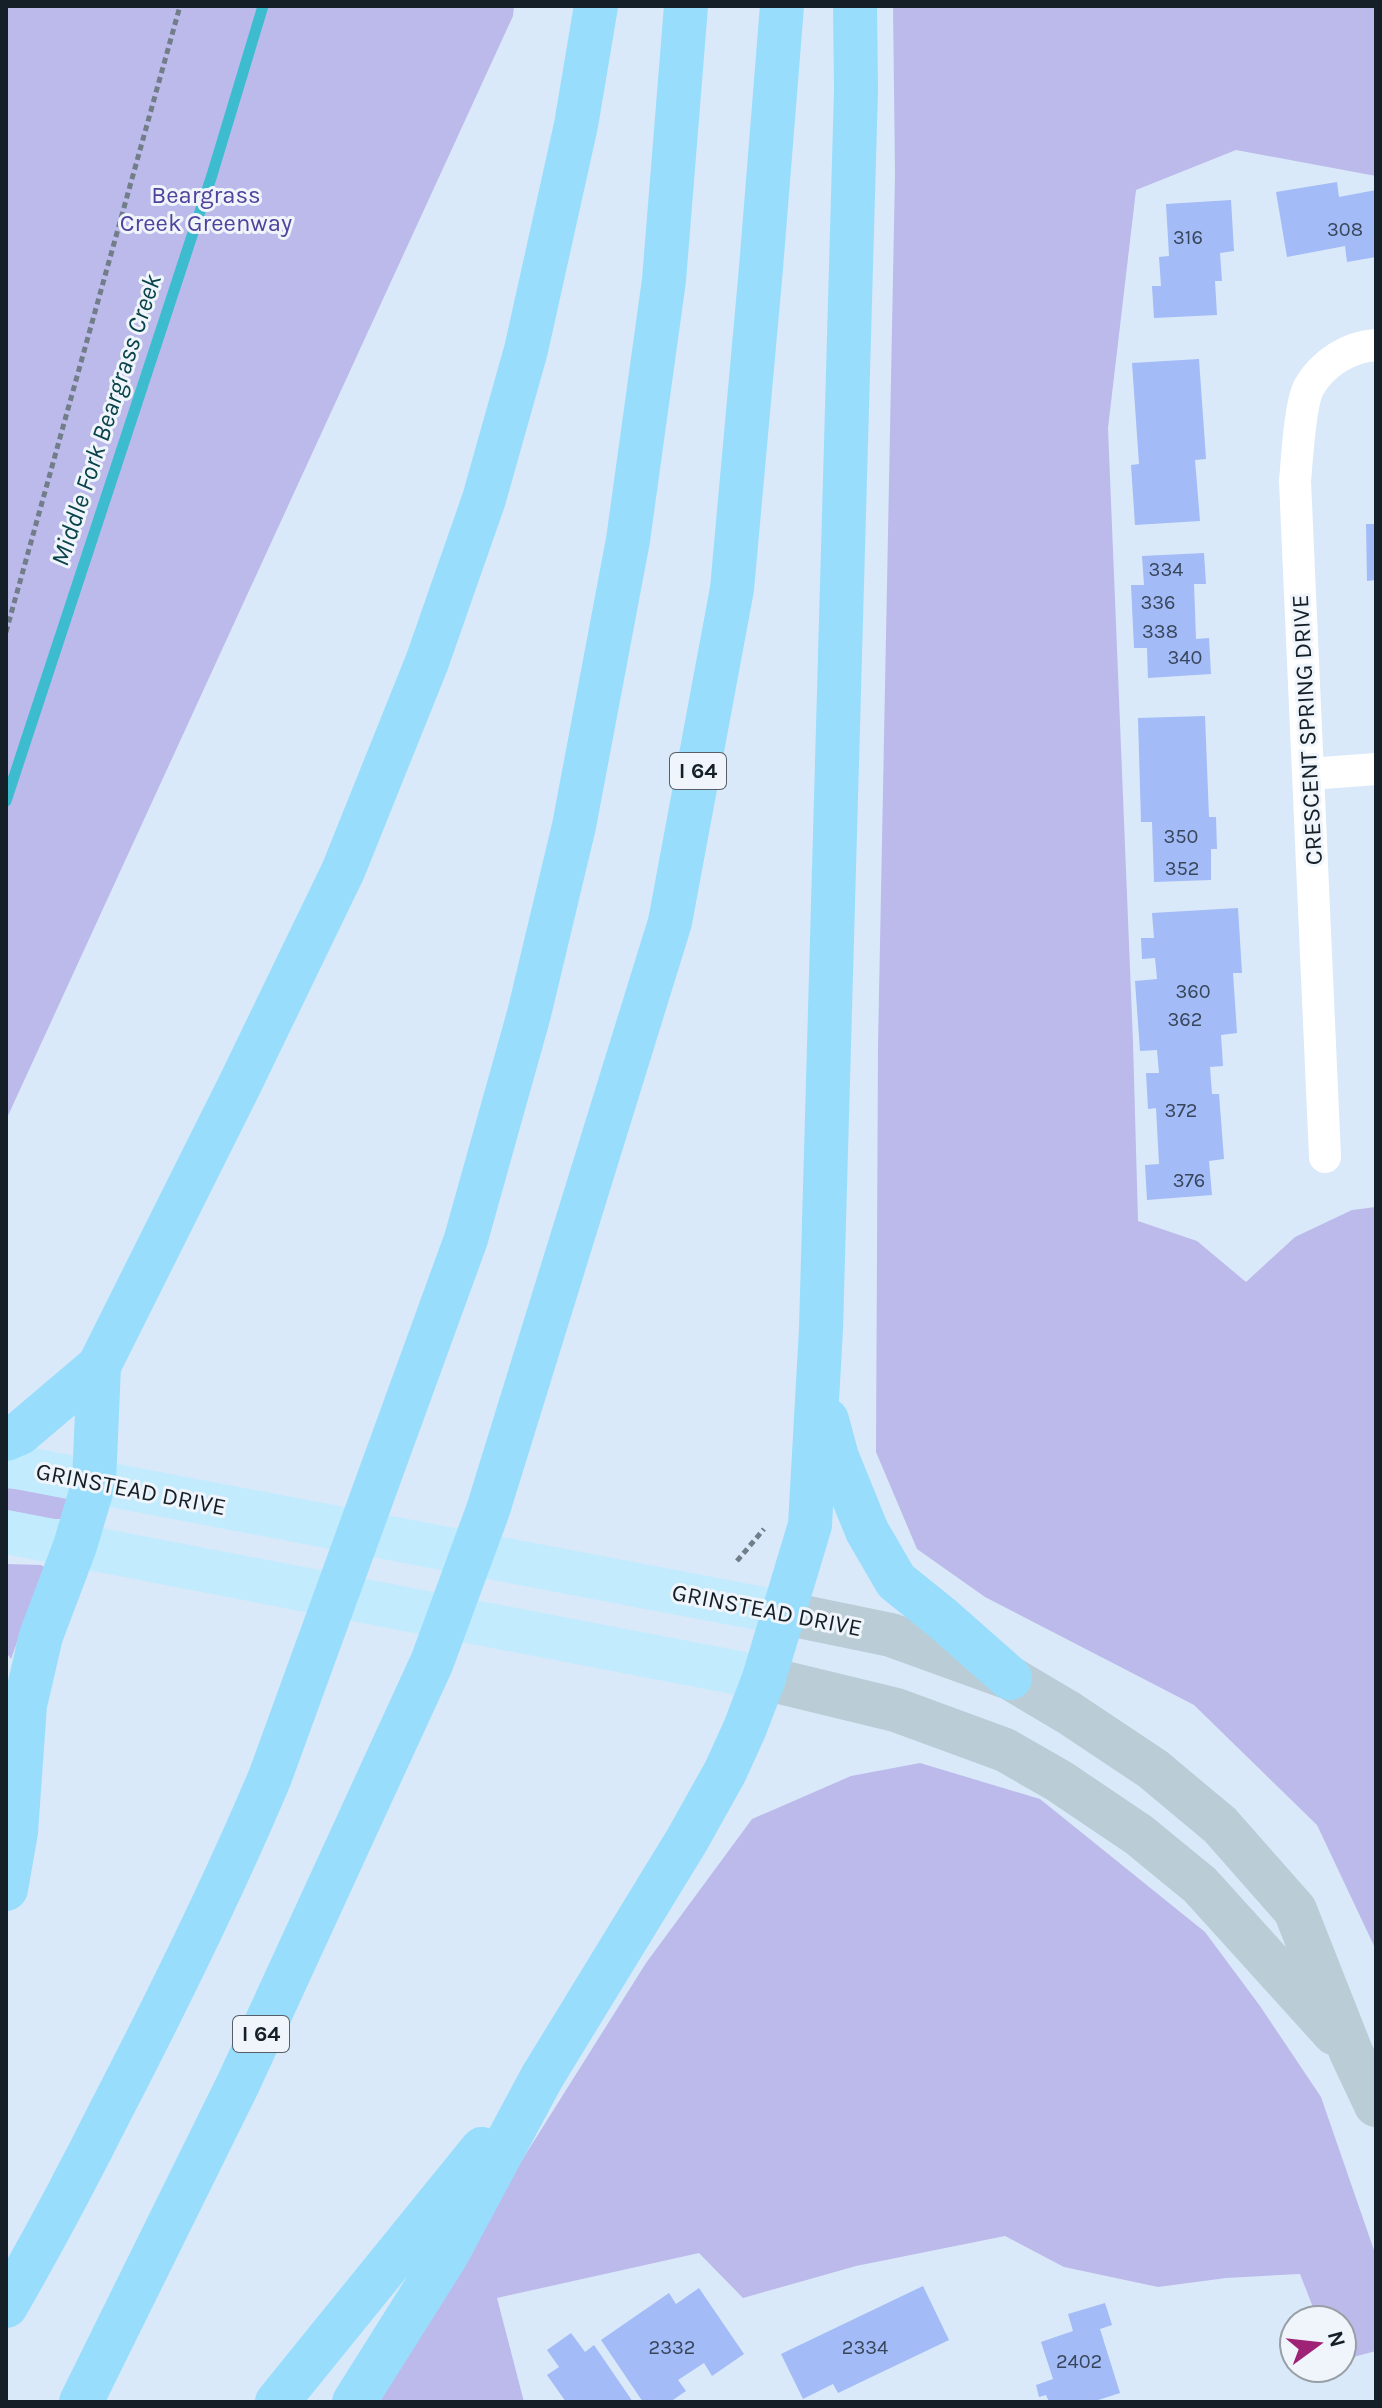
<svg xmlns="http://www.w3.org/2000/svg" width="1382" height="2408" font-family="Karla,sans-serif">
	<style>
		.green { fill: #bcbaeb }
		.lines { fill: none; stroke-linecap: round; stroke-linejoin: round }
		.stream { stroke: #3ebccf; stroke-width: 11 }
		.building { fill: #a3bbf6 }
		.path { stroke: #717e8a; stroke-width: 5; stroke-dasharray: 6 4; stroke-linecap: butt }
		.street { stroke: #fff; stroke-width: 32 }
		.secondary { stroke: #baccd5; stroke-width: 44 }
		.primary { stroke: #c2ebfe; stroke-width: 44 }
		.highway { stroke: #99ddfd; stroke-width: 44 }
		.labels { text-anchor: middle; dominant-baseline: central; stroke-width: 6; stroke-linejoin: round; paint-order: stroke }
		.number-label { font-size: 20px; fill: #38465c }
		.shield { fill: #eff5fa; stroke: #565f67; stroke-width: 2 }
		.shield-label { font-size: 22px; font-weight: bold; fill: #151f28 }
		.park-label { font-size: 24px; fill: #51439d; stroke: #eff5fa }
		.street-label { font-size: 24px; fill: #151f28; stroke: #eff5fa }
		.water-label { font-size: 26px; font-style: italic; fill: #0a434b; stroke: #eff5fa }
	</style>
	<rect width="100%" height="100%" fill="#d9e9f9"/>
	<path class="green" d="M6 6H514L513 16 6 1120Z
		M893 6H1376V176L1236 150 1136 190 1108 428 1133 1042 1138 1221 1197 1241 1246 1282 1295 1237 1352 1210 1376 1207V1950L1317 1825 1194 1705 985 1597 917 1549 876 1452 878 1046 895 174Z
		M6 1488 64 1494 68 1499 67 1515 60 1519H53L6 1510Z
		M6 1564 41 1565 44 1567 11 1659 6 1652Z
		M920 1763 1040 1799 1205 1932 1260 2006 1321 2097 1376 2256V2351L1342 2360V2320H1318L1300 2274 1226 2278 1158 2287 1064 2267 1005 2236 856 2266 743 2298 699 2253 497 2298 524 2402H374L437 2295 646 1963 752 1819 851 1776Z"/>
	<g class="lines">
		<path class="stream" d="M6 801 212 175 263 6"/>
	</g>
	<path class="building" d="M1337 182 1339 197 1376 190V257L1347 262 1345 246 1287 257 1276 192Z
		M1231 200 1234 251 1220 253 1222 281H1215L1217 315 1154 318 1152 286H1161L1159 257 1169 256 1166 204Z
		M1199 359 1206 459 1195 460 1200 521 1135 525 1131 465 1139 464 1132 363Z
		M1366 524H1376V580L1367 581Z
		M1204 553 1206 584H1194L1196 639 1209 638 1211 674 1148 678 1147 648H1134L1131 585H1144L1142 556Z
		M1205 716 1209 817H1216L1217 849H1211V880L1154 882 1152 822H1141L1138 718Z
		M1238 908 1242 973H1233L1237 1033 1221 1035 1223 1066 1210 1067 1212 1094H1219L1224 1159 1209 1161 1212 1195 1147 1200 1145 1165 1159 1164 1156 1108 1148 1109 1146 1073H1159L1157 1050 1140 1051 1135 981 1157 979 1155 958 1142 959 1141 938H1154L1152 913Z
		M923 2286 949 2340 838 2393 833 2384 803 2399 781 2354Z
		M699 2288 744 2354 712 2376 704 2363 678 2380 686 2391 670 2402H643L601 2340 669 2293 676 2304Z
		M1105 2303 1112 2325 1100 2329 1120 2393 1092 2402H1049L1046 2395 1039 2397 1036 2385 1053 2379 1041 2342 1073 2331 1068 2314Z
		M571 2333 585 2352 594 2345 633 2402H566L547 2375 559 2367 547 2350Z"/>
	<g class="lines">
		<path class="path" d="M6 632 180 6
			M737 1561 764 1529"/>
		<path class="street" d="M1309 774 1376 769
			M1325 1157 1295 481C1297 460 1300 403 1309 387 1323 363 1348 347 1376 345"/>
		<path class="secondary" d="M784 1613 891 1635 1010 1678 1069 1713 1153 1769 1220 1825 1295 1910 1351 2052 1376 2105
			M764 1678 896 1710 1005 1750 1059 1781 1139 1835 1200 1885 1334 2033"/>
		<path class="primary" d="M6 1465 784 1613
			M6 1532 764 1678"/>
		<path class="highway" d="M827 1420 837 1457 867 1531 896 1581 942 1618 1010 1678
			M6 1439 20 1433 99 1366
			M6 1889 16 1832 25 1705 41 1636 75 1546 94 1482 99 1366 240 1084 343 871 427 662 484 499 526 350 576 125 596 6
			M6 2306C43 2242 77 2178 110 2112 167 2002 222 1891 270 1777L466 1239 529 1014 574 826 628 540 664 280 686 6
			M81 2402 238 2084 432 1662 488 1510 670 922 732 589 761 268 782 6
			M277 2402 482 2149
			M354 2402 446 2256 542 2077 687 1840 725 1772 745 1728 764 1678 810 1525 821 1329 856 89 855 6"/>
	</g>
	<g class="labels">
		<g class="number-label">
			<text x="1345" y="229">308</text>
			<text x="1188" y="237">316</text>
			<text x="1166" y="569">334</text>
			<text x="1158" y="602">336</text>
			<text x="1160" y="631">338</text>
			<text x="1185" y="657">340</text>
			<text x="1181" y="836">350</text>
			<text x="1182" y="868">352</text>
			<text x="1193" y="991">360</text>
			<text x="1185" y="1019">362</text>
			<text x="1181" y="1110">372</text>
			<text x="1189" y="1180">376</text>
			<text x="672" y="2347">2332</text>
			<text x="865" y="2347">2334</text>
			<text x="1079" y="2361">2402</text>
		</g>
		<g class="shield">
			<rect x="670" y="753" width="56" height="36" rx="6"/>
			<rect x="233" y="2016" width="56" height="36" rx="6"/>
		</g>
		<g class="shield-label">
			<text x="698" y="771">I 64</text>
			<text x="261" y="2034">I 64</text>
		</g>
		<g class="park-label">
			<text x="206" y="195">Beargrass<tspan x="206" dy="28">Creek Greenway</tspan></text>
		</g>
		<g class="street-label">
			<text transform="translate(1307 730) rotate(-93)">CRESCENT SPRING DRIVE</text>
			<text transform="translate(131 1489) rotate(11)">GRINSTEAD DRIVE</text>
			<text transform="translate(767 1610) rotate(11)">GRINSTEAD DRIVE</text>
		</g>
		<g class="water-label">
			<text transform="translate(106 420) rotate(-72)">Middle Fork Beargrass Creek</text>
		</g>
	</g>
	<rect width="1382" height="2408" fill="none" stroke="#151f28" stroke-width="16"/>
	<g transform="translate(1318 2344) rotate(75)"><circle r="38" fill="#eff5fa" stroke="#989fa6" stroke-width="2"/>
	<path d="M0-6L14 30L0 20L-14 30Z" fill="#9f2277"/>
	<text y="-12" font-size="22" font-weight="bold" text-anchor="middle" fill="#151f28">N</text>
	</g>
</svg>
